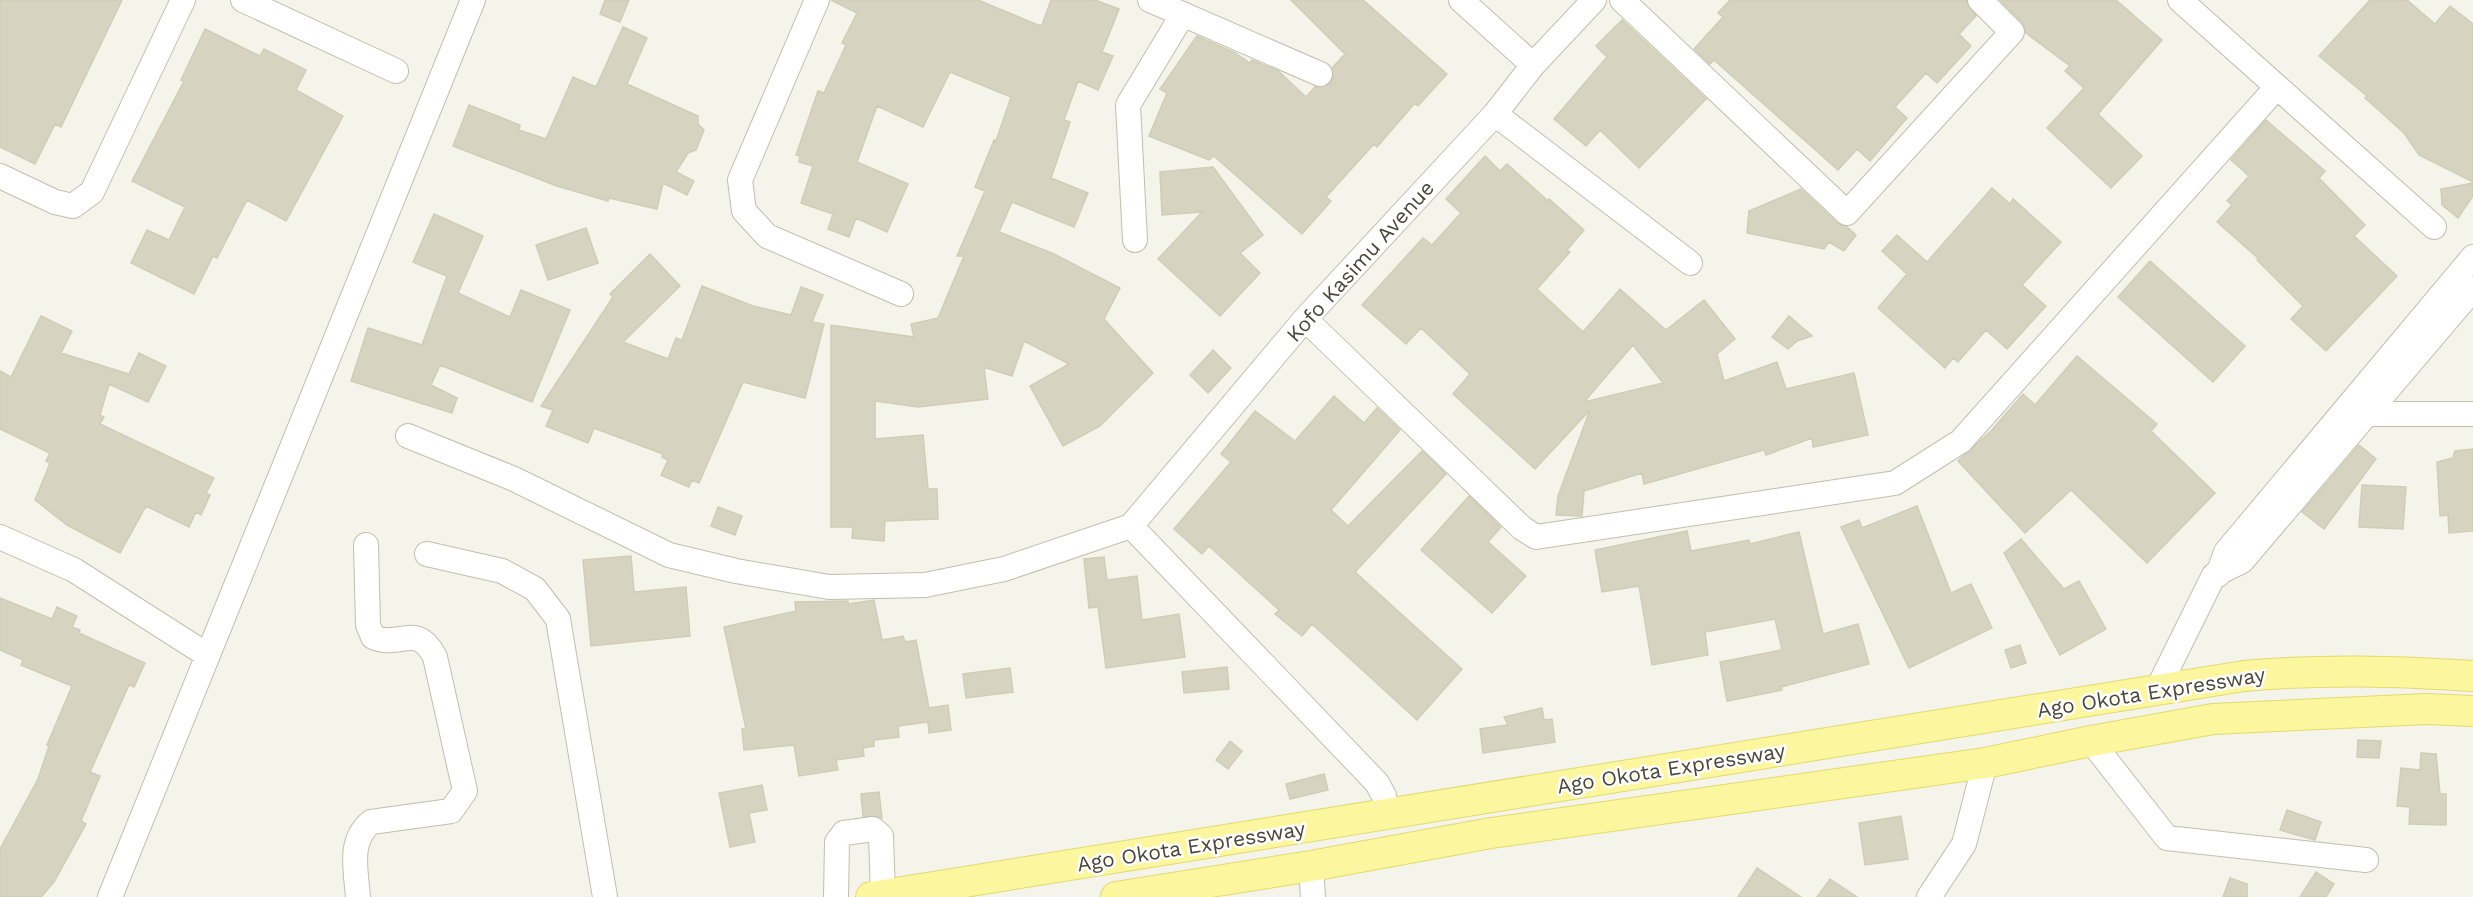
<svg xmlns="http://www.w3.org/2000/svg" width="2473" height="897" font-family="'Work Sans',sans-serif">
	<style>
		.building { fill: #d7d3c1; stroke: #d1cdb4; stroke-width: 1.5; fill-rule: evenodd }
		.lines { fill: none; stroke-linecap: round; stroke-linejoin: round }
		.minor-casing { stroke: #c1bfae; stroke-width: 26 }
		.major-casing { stroke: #e2da6d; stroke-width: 32 }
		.minor { stroke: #fff; stroke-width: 24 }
		.major { stroke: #fcf79e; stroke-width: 30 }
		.labels { text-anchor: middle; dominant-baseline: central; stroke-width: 5; stroke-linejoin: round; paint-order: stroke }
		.street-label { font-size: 21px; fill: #4a4739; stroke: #fff }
	</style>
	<rect width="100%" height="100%" fill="#f5f4eb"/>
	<path class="building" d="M0 0H122L61 127 55 124 35 164 0 147Z
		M605 0H629L620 22 600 14Z
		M831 0H978L1038 25H1042L1051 0H1095L1119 9 1102 52 1113 56 1098 90 1078 81 1064 120 1070 122 1051 178 1088 193 1074 227 1012 202 999 232 1054 254 1120 288 1104 319 1153 373 1100 426 1063 446 1030 386 1069 364 1024 341 1012 376 984 367 988 399 918 407 875 401V439L923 435 928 489H937L938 519 885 521 884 541 852 538 853 527H831V325L914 337 911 324 938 318 964 256H957L985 191 975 187 994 140 996 141 1011 97 950 72 923 127 877 106 857 162 908 184 887 232 856 218 849 237 828 229 833 214 801 203 813 166 799 162 800 156 796 155 818 91 824 93 846 45 842 43 857 13Z
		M1291 0H1363L1447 74 1418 106 1415 103 1377 147 1374 144 1326 197 1331 201 1302 234 1214 156 1209 160 1149 136 1167 93 1160 89 1197 36 1235 53 1250 63 1252 60 1278 71 1306 97 1315 87 1329 85 1333 79 1332 68 1345 54Z
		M1730 0H1966L1976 16 1959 34 1971 46 1937 83 1926 73 1895 107 1907 118 1870 161 1857 149 1838 170 1714 60 1710 64 1694 49 1723 17 1718 13Z
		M2000 0H2116L2162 40 2098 114 2142 156 2111 188 2047 128 2084 88 2065 71 2070 66 2026 33 2022 22Z
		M2370 0H2407L2435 24 2450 6 2473 24V182L2419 155 2404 133 2365 98 2367 96 2319 56Z
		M1622 20 1706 99 1639 168 1600 130 1586 146 1554 119 1607 57 1596 46Z
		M623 27 647 38 627 84 698 116V124L704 130 696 150 688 153 676 172 694 181 687 195 663 183 657 209 609 198 608 201 557 186 453 146 469 105 520 125 519 130 546 139 573 77 596 87Z
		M205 29 260 56 264 49 306 70 296 90 343 116 286 221 247 200 217 258 213 256 194 294 131 263 147 230 169 240 185 207 132 181 184 81 181 80Z
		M2266 120 2325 171 2319 178 2365 225 2354 236 2397 276 2326 351 2291 319 2303 306 2257 260 2259 259 2217 222 2232 205 2227 201 2249 176 2231 160Z
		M1485 156 1500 171 1507 164 1548 201 1549 199 1584 230 1567 250 1570 252 1537 289 1583 332 1620 289 1666 330 1704 300 1735 339 1717 354 1724 381 1777 362 1786 389 1854 373 1868 435 1813 447 1812 438 1766 455 1764 450 1644 484 1642 473 1584 491 1582 516 1556 515 1558 496 1590 410 1535 469 1453 394 1470 374 1421 328 1406 344 1362 305 1423 238 1432 245 1461 213 1446 199ZM1633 345 1663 383 1584 402Z
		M1213 167 1263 235 1240 253 1260 273 1220 316 1158 259 1202 212 1162 215 1160 172Z
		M2473 183V196L2458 218 2442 205 2441 189Z
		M1992 188 2010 204 2013 199 2061 242 2022 285 2046 306 2007 349 1986 330 1958 362 1953 358 1945 368 1878 308 1907 274 1882 251 1897 235 1927 262Z
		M1801 189 1837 223 1847 227 1856 235 1844 251 1829 242 1824 249 1747 233 1749 211Z
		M434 214 483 236 458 293 510 317 521 290 570 310 532 402 440 365 431 385 457 398 452 413 351 381 368 328 422 345 447 276 413 262Z
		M586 228 598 263 548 280 536 245Z
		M650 254 680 286 623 342 668 359 676 338 682 340 702 286 753 306 791 315 801 287 823 295 812 322 824 324 805 398 743 382 699 483 692 480 689 487 661 475 668 460 662 457 663 454 594 428 588 443 546 426 553 410 541 406 613 297 610 294Z
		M2150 261 2245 346 2213 382 2118 297Z
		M41 316 72 331 61 353 129 374 139 353 166 366 148 402 109 384 100 415 104 417 100 424 214 478 206 493 210 495 201 515 196 512 189 527 146 506 120 553 67 525 35 500 50 463 46 461 50 453 0 429V371L11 377Z
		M1789 316 1812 336 1797 341 1788 349 1772 337Z
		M1213 350 1231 368 1208 393 1190 375Z
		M2077 356 2157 424 2151 431 2215 493 2147 563 2071 490 2025 533 1958 461 1991 431 2023 394 2035 405Z
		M1334 396 1364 423 1377 408 1400 430 1331 510 1348 526 1422 451 1446 474 1355 572 1462 669 1417 720 1312 624 1302 636 1275 614 1279 610 1209 546 1202 554 1174 529 1231 462 1221 454 1255 411 1295 441Z
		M2359 445 2376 459 2324 529 2302 512Z
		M2473 449V531L2449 533 2448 515 2440 516 2437 462 2453 458 2455 451Z
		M2362 485 2406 487 2403 529 2359 527Z
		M1469 496 1501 527 1488 542 1526 576 1492 613 1421 550Z
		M1917 506 1951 593 1971 584 1992 628 1909 668 1841 527 1859 520 1862 528Z
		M718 507 742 516 735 535 711 526Z
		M1687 531 1691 551 1749 540 1750 544 1799 532 1823 634 1858 624 1869 664 1781 687 1782 690 1727 701 1720 662 1782 650 1775 619 1705 632 1708 655 1652 665 1639 586 1602 592 1595 550Z
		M2021 539 2064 589 2079 581 2106 629 2060 655 2004 553Z
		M631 556 634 592 686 587 690 636 591 646 583 560Z
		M1104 557 1107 580 1137 576 1142 620 1179 614 1185 657 1106 668 1098 607 1089 608 1084 559Z
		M0 598 52 619 57 607 77 616 72 627 80 630 79 633 145 663 134 687 129 685 90 772 100 776 81 821 86 824 54 882 41 897H0V849L38 779 49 746 47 745 72 686 21 665 23 660 0 650Z
		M874 600 882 640 903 636 905 642 916 640 929 708 948 705 951 730 929 733 928 722 898 726 899 737 874 740V746L863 748 864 756 836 760 838 770 799 776 794 745 744 750 742 729H746L724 627 796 611 795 602 848 601V604Z
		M2020 645 2026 663 2011 668 2005 650Z
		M1227 667 1229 689 1184 693 1182 672Z
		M1010 668 1013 692 966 698 963 674Z
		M1542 708 1544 720 1552 719 1555 742 1483 753 1480 729 1508 725 1504 717Z
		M2358 740 2381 741 2379 758 2357 757Z
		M1230 741 1242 751 1228 769 1216 760Z
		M2421 753 2436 754 2440 794H2446V825L2409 824 2410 807 2397 806 2401 768 2420 770Z
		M1324 774 1328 790 1290 799 1286 784Z
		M762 785 767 810 749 813 755 842 730 847 719 793Z
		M879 792 882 818 863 816 861 794Z
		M2287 810 2321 822 2315 840 2280 830Z
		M1901 816 1908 859 1865 865 1859 823Z
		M1757 868 1801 897H1738Z
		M2316 872 2334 884 2326 897H2300Z
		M2230 878 2247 884V897H2223Z
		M1830 879 1857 897H1817Z"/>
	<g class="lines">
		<defs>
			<path id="minor" d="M243 0 396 71
				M817 0 740 180 744 211 767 236 901 294
				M1150 0 1320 74
				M1461 0 1533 65
				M1622 0 1847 213 2012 32 1980 0
				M2180 0 2434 227
				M1495 114 1690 263
				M0 176 55 202 73 206 92 192 183 0
				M1135 240 1128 105 1183 14
				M1305 319 1522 528 1536 537 1895 483 1961 441 2276 88
				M2360 409 2367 414H2473
				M408 436 514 479 669 555 736 571 829 587 925 585 1004 569 1131 526 1377 783 1384 796 1387 814
				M1131 526 1305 319 1495 114 1533 65 1594 0
				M0 537 74 570 207 655
				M427 554 502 571 535 589 558 619 605 897
				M2218 575 2226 552 2473 257
				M2157 690 2214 575 2242 561 2473 289
				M2091 741 2167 838 2366 860
				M1311 866 1313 897
				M110 897 473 0
				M358 897C356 870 348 841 371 822L451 811 465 791 435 657C416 621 401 649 373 637L368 625 366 545
				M836 897 837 842 844 833 873 829 881 836 883 895
				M1929 897 1964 844 1985 763"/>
			<path id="major" d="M871 897 2244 676C2322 669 2395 671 2473 676
				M1116 897 1311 866 1491 833 1985 763 2091 741 2213 719 2427 709 2473 711"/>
		</defs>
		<use href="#minor" class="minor-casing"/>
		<use href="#major" class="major-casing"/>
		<use href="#minor" class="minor"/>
		<use href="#major" class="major"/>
	</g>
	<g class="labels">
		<g class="street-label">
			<text transform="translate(1360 261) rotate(-48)">Kofo Kasimu Avenue</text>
			<text transform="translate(2151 692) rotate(-9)">Ago Okota Expressway</text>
			<text transform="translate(1671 768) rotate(-9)">Ago Okota Expressway</text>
			<text transform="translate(1191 846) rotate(-9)">Ago Okota Expressway</text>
		</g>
	</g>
</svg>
